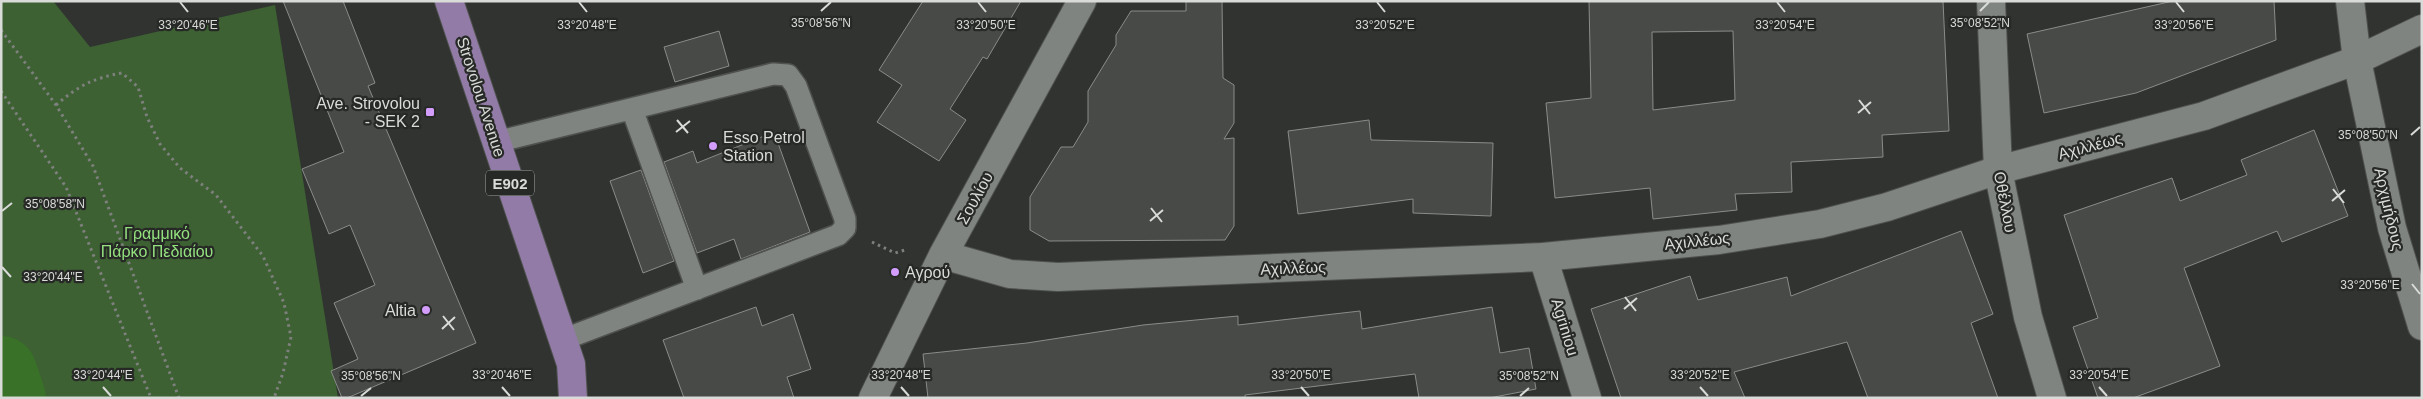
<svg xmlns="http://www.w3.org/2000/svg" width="2423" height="399" font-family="Helvetica,sans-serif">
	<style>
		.green { fill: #3d6133 }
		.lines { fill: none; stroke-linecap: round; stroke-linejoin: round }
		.river { stroke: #387127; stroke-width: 72 }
		.building { fill: #474a46; stroke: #898c88; fill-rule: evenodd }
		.service-casing { stroke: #4e514e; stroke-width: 24 }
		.minor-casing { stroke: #4e514e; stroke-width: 30 }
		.tertiary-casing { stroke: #4e514e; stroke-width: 30 }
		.primary-casing { stroke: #4e514e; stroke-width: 30 }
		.path { stroke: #7d807d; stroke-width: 3; stroke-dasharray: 2.5 4; stroke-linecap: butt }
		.service { stroke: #808480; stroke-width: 21 }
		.minor { stroke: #808480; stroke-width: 28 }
		.tertiary { stroke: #808480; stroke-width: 28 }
		.primary { stroke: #927ba6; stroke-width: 28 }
		.ticks { fill: none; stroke: #d9dbd9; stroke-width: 2 }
		.poi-dot { fill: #d29dfd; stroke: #272926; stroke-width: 2 }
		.labels { text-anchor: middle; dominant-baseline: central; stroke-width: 4.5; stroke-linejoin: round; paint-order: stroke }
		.shield { fill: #272926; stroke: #a4a6a3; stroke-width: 1 }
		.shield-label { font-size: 15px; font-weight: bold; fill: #d9dbd9 }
		.street-label { font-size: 16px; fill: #d9dbd9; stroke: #272926 }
		.poi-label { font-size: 16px; fill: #d9dbd9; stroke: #272926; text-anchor: end }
		.park-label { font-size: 16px; fill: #93e17e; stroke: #272926 }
		.ticks-label { font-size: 12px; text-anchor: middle; fill: #d9dbd9; stroke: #272926; stroke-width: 4.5; stroke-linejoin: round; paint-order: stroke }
	</style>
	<rect width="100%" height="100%" fill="#303330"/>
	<path class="green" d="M1 1H53L90 47 275 5 338 398H1Z"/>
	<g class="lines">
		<path class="river" d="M1 372 10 398"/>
	</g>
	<path class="building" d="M283 1H343L375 83 368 86 476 343 347 398H342L331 371 358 359 334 303 375 285 350 225 329 234 302 169 344 152Z
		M923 1H1021L987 59 983 57 950 109 966 120 939 161 877 122 902 85 879 70Z
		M1186 1H1222L1223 78 1234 85V123L1224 139 1234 138V226L1225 240 1049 241 1030 230V197L1061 147H1073L1088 122V91L1116 45V35L1131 11H1186Z
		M1589 1H1943L1949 131 1882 135 1883 157 1791 162 1792 192 1735 194 1737 210 1653 219 1650 188 1555 198 1546 103 1591 98ZM1733 31 1735 100 1653 110 1652 32Z
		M2173 1H2274L2276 40 2136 93 2044 113 2027 34Z
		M719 31 729 66 675 82 664 47Z
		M1369 120 1371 140 1493 143 1491 216 1413 213V199L1298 214 1288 131Z
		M2314 130 2348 216 2282 242 2277 231 2184 268 2220 366 2133 398H2098L2073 327 2098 318 2064 215 2172 178 2180 201 2247 175 2241 160Z
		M774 132 810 232 741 259 734 239 697 253 664 162 693 151 697 163Z
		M641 170 674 261 643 273 610 181Z
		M1961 231 1993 314 1971 323 1998 398H1868L1847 342 1734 372 1745 398H1621L1591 309 1690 276 1698 300 1787 277 1791 296Z
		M756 307 762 326 793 314 811 369 787 377 794 398H684L663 340Z
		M1492 307 1500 353 1529 348 1536 389 1489 398H1419L1415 374 1245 395V398H928L923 354 1027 343 1143 325 1238 316V325L1360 311 1362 329Z"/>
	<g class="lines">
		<defs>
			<path id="service" d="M632 109 697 289
				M496 142 773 74 788 75 796 86 845 219V228L838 235 562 340"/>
			<path id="minor" d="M1991 1 1998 170 2028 317 2052 398
				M2350 1 2357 60 2392 228 2422 326
				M1543 257 1587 398"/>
			<path id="tertiary" d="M943 255 1010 274 1058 277 1543 257 1719 240 1820 224 1887 207 1998 170 2204 116 2357 60 2422 29
				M873 398 943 255 1082 1"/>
			<path id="primary" d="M449 1 571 364 573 398"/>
		</defs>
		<use href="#service" class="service-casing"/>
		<use href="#minor" class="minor-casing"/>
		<use href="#tertiary" class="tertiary-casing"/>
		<use href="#primary" class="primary-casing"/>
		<path class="path" d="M1 30 56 105 93 166 179 398
			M1 91 66 187 151 398
			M56 105C78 86 93 78 122 73L138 87 147 117 160 144 180 168 216 195 263 256 284 303 291 337 283 373 274 398
			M872 242 895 253 905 250"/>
		<use href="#service" class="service"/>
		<use href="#minor" class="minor"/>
		<use href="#tertiary" class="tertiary"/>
		<use href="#primary" class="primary"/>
	</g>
	<path class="ticks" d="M180 2 188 12M579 2 587 12M978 2 986 12M1377 2 1385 12M1777 2 1785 12M2176 2 2184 12M821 11 831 2M1980 11 1989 2M1859 100 1870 114M1858 113 1871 102M677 120 688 133M676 132 690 121M2411 135 2420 127M2333 189 2344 203M2332 201 2345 190M1151 208 1162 222M2 211 12 203M1150 221 1163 210M2 267 11 277M2412 284 2420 294M1625 297 1636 311M1624 309 1637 298M443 316 454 330M442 329 455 317M103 387 111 396M502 387 510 396M901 387 909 396M1301 387 1309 396M1700 387 1708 396M2099 387 2107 396M361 396 371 388M1520 396 1529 388"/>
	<g class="poi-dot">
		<rect x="425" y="107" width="10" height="10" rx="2.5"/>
		<circle cx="713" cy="146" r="5"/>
		<circle cx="895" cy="272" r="5"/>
		<circle cx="426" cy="310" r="5"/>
	</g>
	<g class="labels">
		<rect class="shield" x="486" y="170.5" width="48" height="25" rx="4"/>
		<g class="shield-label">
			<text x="510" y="183">E902</text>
		</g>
		<g class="street-label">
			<text transform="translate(481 97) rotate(72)">Strovolou Avenue</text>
			<text transform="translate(2090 146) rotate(-15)">Αχιλλέως</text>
			<text transform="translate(975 198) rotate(-61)">Σουλίου</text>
			<text transform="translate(2005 202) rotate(79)">Οθέλλου</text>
			<text transform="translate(2389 209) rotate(77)">Αρχιμήδους</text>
			<text transform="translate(1697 241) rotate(-6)">Αχιλλέως</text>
			<text transform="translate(1293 268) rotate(-2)">Αχιλλέως</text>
			<text transform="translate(1565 327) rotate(73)">Agriniou</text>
		</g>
		<g class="poi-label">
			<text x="420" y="103">Ave. Strovolou<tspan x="420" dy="18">- SEK 2</tspan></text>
			<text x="723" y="137" text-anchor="start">Esso Petrol<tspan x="723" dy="18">Station</tspan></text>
			<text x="905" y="272" text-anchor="start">Αγρού</text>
			<text x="416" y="310">Altia</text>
		</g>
		<g class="park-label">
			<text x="157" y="233">Γραμμικό<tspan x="157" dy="18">Πάρκο Πεδιαίου</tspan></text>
		</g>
	</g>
	<g class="ticks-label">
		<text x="821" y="27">35°08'56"N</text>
		<text x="1980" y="27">35°08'52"N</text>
		<text x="188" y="29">33°20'46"E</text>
		<text x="587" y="29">33°20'48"E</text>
		<text x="1785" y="29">33°20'54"E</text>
		<text x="986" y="29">33°20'50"E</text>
		<text x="1385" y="29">33°20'52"E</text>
		<text x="2184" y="29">33°20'56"E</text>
		<text x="2368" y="139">35°08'50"N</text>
		<text x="55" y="208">35°08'58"N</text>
		<text x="53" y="281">33°20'44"E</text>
		<text x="2370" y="289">33°20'56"E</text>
		<text x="103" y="379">33°20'44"E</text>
		<text x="502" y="379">33°20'46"E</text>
		<text x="901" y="379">33°20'48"E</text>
		<text x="1301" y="379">33°20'50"E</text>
		<text x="1700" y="379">33°20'52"E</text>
		<text x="2099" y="379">33°20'54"E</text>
		<text x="371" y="380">35°08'56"N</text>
		<text x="1529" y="380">35°08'52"N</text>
	</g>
	<rect width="2423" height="399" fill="none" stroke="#d9dbd9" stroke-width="5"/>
</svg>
